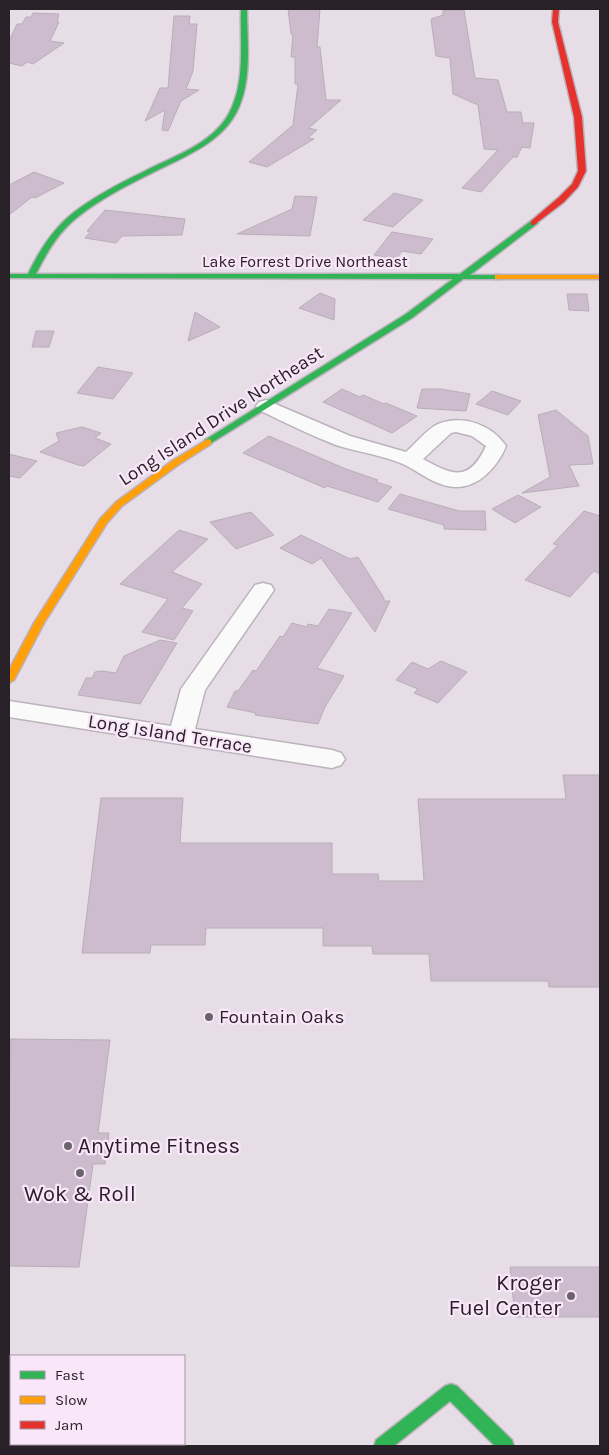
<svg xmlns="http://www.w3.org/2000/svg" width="609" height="1455" font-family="Karla,sans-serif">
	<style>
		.building { fill: #cdbccd; stroke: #b7afb7 }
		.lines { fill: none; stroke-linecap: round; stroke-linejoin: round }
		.street-casing { stroke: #bbb3bb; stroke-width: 3 }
		.fast-casing { stroke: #bbb3bb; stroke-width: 3 }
		.slow-casing { stroke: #bbb3bb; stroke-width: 3 }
		.jam-casing { stroke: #bbb3bb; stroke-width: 3 }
		.street { fill: #fbfafb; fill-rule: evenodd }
		.fast { fill: #30b455; fill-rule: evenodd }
		.slow { fill: #ff9f0a; fill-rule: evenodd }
		.jam { fill: #e5322d; fill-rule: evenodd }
		.poi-dot { fill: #6b636b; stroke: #f9e7f9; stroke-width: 2 }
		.labels { text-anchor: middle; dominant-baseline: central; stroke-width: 4.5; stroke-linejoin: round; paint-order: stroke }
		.far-street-label { font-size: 16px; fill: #282128; stroke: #f9e7f9 }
		.street-label { font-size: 19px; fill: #282128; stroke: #f9e7f9 }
		.poi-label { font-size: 19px; fill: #282128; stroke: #f9e7f9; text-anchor: start }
		.near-poi-label { font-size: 22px; fill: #282128; stroke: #f9e7f9; text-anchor: start }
	</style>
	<rect width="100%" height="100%" fill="#e7dde7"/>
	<path class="building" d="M288 9H320L317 47H320L326 100H341L309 128 317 130 308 138 314 139 267 167 249 162 293 125 298 84H295V57H291L293 34H291Z
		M443 10H464L475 78 498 80 507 112H521L523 123H534L530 148 522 147 517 157H513L481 192 462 188 498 150 484 149 478 105 453 94 450 58 436 56 431 19 443 15Z
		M33 13 59 14 57 22H59L50 41 64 43 33 64 27 62 22 66 9 63V41L17 24H22L26 17H31Z
		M174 16H190L189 24H197L193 71 186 89 199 90 181 101 168 131 162 130 165 110 145 121 160 88H168Z
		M34 172 64 183 35 198 32 197 9 215V185Z
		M394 193 423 200 393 227 363 220Z
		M295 196 317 197 310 236 237 234 292 209Z
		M105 210 185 219 182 235 122 236 116 243 85 238 90 232 87 231Z
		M392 232 433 239 421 254 402 251 396 259 374 255Z
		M320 293 335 299 334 320 299 308Z
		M567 294H587L589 311 569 310Z
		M195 312 220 327 188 341Z
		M36 331H54L49 347H32Z
		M98 367 133 373 113 399 77 393Z
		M342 389 360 397 363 395 384 404 386 403 417 416 392 433 323 402Z
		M422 389H441L470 394 466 411 417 408Z
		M492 391 521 401 508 415 476 404Z
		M556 410 588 436 593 464 569 465 579 486 522 493 550 477 538 415Z
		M82 427 101 433 95 438 111 444 84 466 78 465 40 452 59 441 56 433Z
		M269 436 346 469 378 480 376 482 392 487 378 502 327 486 325 488 243 453Z
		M9 454 37 461 20 478 9 476Z
		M400 494 459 511H485L486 530 444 529V525L388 509Z
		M518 495 541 507 515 523 492 509Z
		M584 511 600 516V574L594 571 570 597 525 580 558 545 553 544Z
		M251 512 274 535 236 549 210 522Z
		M179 530 208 539 172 572 202 584 182 608 193 611 174 640 142 632 168 599 120 584Z
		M301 535 350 559 358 557 384 598V601H390L375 632 321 558 312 564 280 548Z
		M329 609 352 613 317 668 344 676 325 707 318 724 255 715 256 713 227 707 235 691H238L253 670 256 671 280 636 283 637 292 623 307 627 308 624 318 626Z
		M160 640 177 643 140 704 78 695 86 678H92L95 672 102 671 116 673 124 656Z
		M441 661 467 672 438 703 414 693 418 689 396 680 412 662 428 669Z
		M563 775H600V987H549L548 981H431L429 954H373L372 946H323V928H206L205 945H151L150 953H82L101 798H183L180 843H332V874H378L379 881H424L418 799H566Z
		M10 1039 110 1040 98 1133H109L105 1164H93L79 1267 9 1266Z
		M510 1267H600V1317H515Z"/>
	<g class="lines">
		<defs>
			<path id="street" d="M266 400 350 436 406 452C415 444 427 429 438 424 463 414 492 425 506 446 498 466 479 488 455 487 435 486 420 472 403 464 382 455 358 452 336 445 310 435 284 422 259 410L256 406 259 402ZM456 432 472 436 486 446C469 483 452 475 423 459L451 433Z
				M263 583 271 585 274 590 205 690 195 729 332 750 341 753 345 759 341 765 332 768 9 717V701L171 726 181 689 255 585Z"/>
			<path id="fast" d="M241 9H247C247 40 252 77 239 107 224 143 183 157 150 174 126 186 100 199 79 216 59 231 47 252 36 274H460L531 221 538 223 470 275H501V279H463L412 318 208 445 205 444V440L406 314 453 279 9 278V274H28C39 251 53 229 73 213 95 196 120 183 145 171 176 155 218 142 232 107 245 78 240 40 241 9Z
				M451 1384 457 1386 512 1440 514 1446H495L450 1401 394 1446H374L376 1440 445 1386Z"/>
			<path id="slow" d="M495 275H600V279H495Z
				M208 439 211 440V444L178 465 122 506 107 523 44 623 14 680 9 683V670L34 623 100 519 116 502 172 461Z"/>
			<path id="jam" d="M553 9H559L558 22 582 117 586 171 578 187 564 202 534 225H531V221L558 198 572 184 578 171 574 117 552 22Z"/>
		</defs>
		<use href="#street" class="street-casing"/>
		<use href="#fast" class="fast-casing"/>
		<use href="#slow" class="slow-casing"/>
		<use href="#jam" class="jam-casing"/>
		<use href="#street" class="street"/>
		<use href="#fast" class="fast"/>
		<use href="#slow" class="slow"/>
		<use href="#jam" class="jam"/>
	</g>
	<g class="poi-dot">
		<circle cx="209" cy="1017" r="5"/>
		<circle cx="68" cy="1146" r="5"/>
		<circle cx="80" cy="1173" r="5"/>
		<circle cx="571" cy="1296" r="5"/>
	</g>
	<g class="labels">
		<g class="far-street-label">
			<text x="305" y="261">Lake Forrest Drive Northeast</text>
		</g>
		<g class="street-label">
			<text transform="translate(221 416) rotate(-33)">Long Island Drive Northeast</text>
			<text transform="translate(170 734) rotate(9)">Long Island Terrace</text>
		</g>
		<g class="poi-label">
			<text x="219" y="1017">Fountain Oaks</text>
		</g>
		<g class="near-poi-label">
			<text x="78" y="1146">Anytime Fitness</text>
			<text x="80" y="1194" text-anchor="middle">Wok &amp; Roll</text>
			<text x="561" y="1283" text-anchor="end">Kroger<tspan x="561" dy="25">Fuel Center</tspan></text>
		</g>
	</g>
	<rect width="609" height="1455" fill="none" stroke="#282128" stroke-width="20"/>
	<rect x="10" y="1355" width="175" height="90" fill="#f9e7f9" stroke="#a598a5"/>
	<rect x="20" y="1371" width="25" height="8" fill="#30b455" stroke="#a598a5"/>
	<text x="55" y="1380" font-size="15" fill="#282128">Fast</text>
	<rect x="20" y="1396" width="25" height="8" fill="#ff9f0a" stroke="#a598a5"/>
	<text x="55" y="1405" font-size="15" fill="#282128">Slow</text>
	<rect x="20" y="1421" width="25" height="8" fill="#e5322d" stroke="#a598a5"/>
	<text x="55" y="1430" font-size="15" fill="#282128">Jam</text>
</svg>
